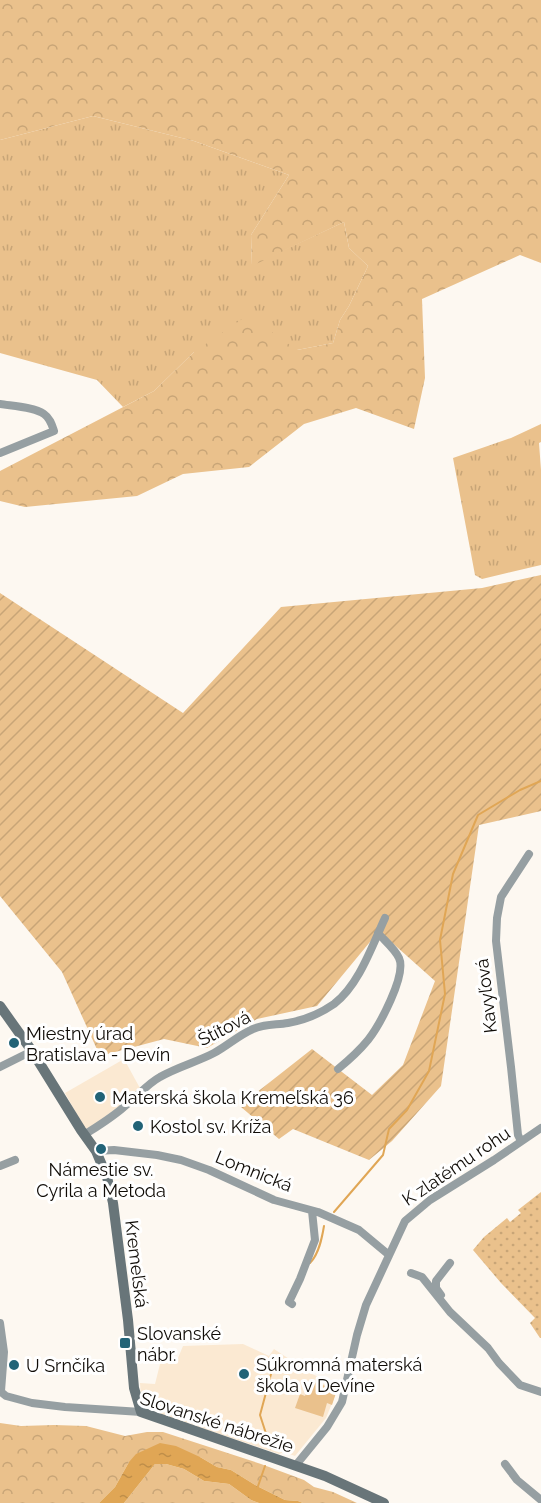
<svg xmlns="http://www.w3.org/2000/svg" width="541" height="1503" font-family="Raleway,sans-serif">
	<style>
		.built { fill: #fbe9d2 }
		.grass { fill: url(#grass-tufts) }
		.forest { fill: url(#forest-crowns) }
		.park { fill: url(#park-dots) }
		.garden { fill: url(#garden-furrows) }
		.pitch { fill: #eac18c }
		.water { fill: url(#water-ripples) }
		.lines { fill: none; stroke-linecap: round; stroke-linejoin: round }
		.stream { stroke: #e0a655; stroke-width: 2 }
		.street { stroke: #969fa2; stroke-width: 8 }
		.secondary { stroke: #687579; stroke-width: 10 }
		.poi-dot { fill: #226377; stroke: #fff; stroke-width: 2 }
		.labels { text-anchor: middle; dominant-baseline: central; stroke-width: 6; stroke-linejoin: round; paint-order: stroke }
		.street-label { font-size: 18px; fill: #100c07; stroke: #fff }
		.poi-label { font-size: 18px; fill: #100c07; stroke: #fff; text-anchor: start }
	</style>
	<defs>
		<pattern id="grass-tufts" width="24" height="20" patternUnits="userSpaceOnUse" patternTransform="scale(1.5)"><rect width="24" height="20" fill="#eac18c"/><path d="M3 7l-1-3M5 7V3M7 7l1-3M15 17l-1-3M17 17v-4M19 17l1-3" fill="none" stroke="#c8a577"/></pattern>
		<pattern id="forest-crowns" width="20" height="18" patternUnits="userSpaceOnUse" patternTransform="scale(1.5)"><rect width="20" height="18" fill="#eac18c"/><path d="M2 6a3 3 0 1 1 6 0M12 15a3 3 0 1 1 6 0" fill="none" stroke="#c8a577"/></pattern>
		<pattern id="park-dots" width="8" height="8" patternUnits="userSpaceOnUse" patternTransform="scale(1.5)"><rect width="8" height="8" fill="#eac18c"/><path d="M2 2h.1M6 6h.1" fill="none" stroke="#c8a577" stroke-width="1.8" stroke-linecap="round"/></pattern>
		<pattern id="garden-furrows" width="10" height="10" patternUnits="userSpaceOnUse" patternTransform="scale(1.5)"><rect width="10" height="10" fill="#eac18c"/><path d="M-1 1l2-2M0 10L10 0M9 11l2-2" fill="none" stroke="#c8a577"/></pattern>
		<pattern id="water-ripples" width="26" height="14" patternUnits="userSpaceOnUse" patternTransform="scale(1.5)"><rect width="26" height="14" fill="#e0a655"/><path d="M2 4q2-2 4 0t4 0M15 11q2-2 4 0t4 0" fill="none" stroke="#bf8e49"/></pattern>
	</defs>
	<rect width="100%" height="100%" fill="#fdf8f1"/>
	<path class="built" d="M124 1059 141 1090 90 1128 85 1129 65 1093Z
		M243 1344 269 1356 274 1349 312 1374 339 1386 326 1418 295 1456 284 1452 279 1454 158 1413 141 1397 140 1383 155 1384 161 1360H173L178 1358 183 1346Z"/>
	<path class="grass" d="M93 116 194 141 289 175 251 235 252 265 344 222 349 248 368 266 349 306 340 320 333 343 297 350 194 352 154 391 123 407 97 380 0 353V140Z
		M541 424V442L539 443 541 470V565L482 579 475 575 453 458 511 438Z"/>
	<path class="forest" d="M0 0H541V263L520 255 422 299 425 378 414 429 356 408 304 424 249 467 183 474 137 496 25 507 0 501V471L154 391 194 352 248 315 297 350 333 343 340 320 349 306 368 266 349 248 344 222 252 266 251 235 289 175 194 141 93 116 0 140Z
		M0 1423 21 1426 54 1425 86 1426 125 1436 147 1432H163L261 1464 304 1480 314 1487 333 1492 357 1503H303L298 1501 285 1500 257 1486 231 1470 217 1467 200 1457 129 1462 115 1487 99 1503H0Z
		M155 1464H166L184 1469 204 1481 229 1484 251 1500 259 1503H124Z"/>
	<path class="park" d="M541 1192V1338H540L530 1323 535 1318 501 1283 473 1250 484 1237 507 1218 510 1222 521 1213 518 1210Z"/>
	<path class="garden" d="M541 575V811L479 825 441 1086 392 1141 369 1160 293 1129 279 1139 241 1107 256 1093 312 1049 372 1095 403 1065 435 981 379 931 317 1006 257 1019 207 1048 164 1039 100 1056 62 972 0 896V593L183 713 281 607 482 588Z"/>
	<path class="pitch" d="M311 1381 337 1390 332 1405 327 1403 323 1417 295 1408 300 1394 305 1396Z"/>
	<path class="water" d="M160 1443 176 1446 200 1457 217 1467 231 1470 257 1486 285 1500 298 1501 303 1503H259L251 1500 229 1484 204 1481 184 1469 166 1464H155L124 1503H99L115 1487 129 1462 136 1454Z"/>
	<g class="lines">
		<path class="stream" d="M334 1212 383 1155 389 1129 407 1110 429 1071 445 994 440 940 453 874 478 815 520 790 541 781
			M310 1263C319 1254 322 1238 324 1226
			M271 1449 260 1415 271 1374
			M257 1489 265 1466"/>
		<path class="street" d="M0 404C12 406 34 407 44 414 50 418 52 425 54 431L0 453
			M0 1067 32 1051
			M338 1069C349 1060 359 1051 368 1040 379 1026 407 975 399 958 395 949 384 940 378 933
			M84 1135C98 1126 113 1117 125 1106 137 1097 147 1084 160 1077 177 1067 197 1062 214 1053 227 1046 239 1035 253 1029 264 1024 276 1025 288 1023 305 1020 321 1013 334 1004 359 985 372 946 385 918
			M521 1141 518 1135 511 1067 496 941 497 918 501 897 529 854
			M96 1151 114 1150 157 1155 181 1160 209 1170 274 1200 318 1212 359 1230 389 1255
			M0 1166 15 1160
			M411 1273 422 1277 450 1312 488 1348 499 1363 520 1385 541 1392
			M441 1295 436 1288V1281L450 1263
			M292 1304 289 1302 300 1279 315 1240 312 1211
			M0 1323 4 1352 1 1391
			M0 1391 6 1396 32 1403 65 1407 141 1412
			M505 1464 517 1480 541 1500
			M296 1465 327 1427 342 1402 357 1335 366 1305 405 1221 430 1200 494 1160 541 1128"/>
		<path class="secondary" d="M0 1006 32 1051 81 1130 96 1151 107 1177 113 1203 128 1320 134 1388 141 1412 325 1476 384 1503"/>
	</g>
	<g class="poi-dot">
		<circle cx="14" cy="1043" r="6"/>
		<circle cx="100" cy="1097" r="6"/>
		<circle cx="138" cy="1126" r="6"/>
		<circle cx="101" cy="1149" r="6"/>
		<rect x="119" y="1337" width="12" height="12" rx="3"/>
		<circle cx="14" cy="1365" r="6"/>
		<circle cx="244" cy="1374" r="6"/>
	</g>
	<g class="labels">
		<g class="street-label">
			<text transform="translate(486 996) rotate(-97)">Kavyľová</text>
			<text transform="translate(224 1028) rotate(-27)">Štítová</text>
			<text transform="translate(456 1166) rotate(-34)">K zlatému rohu</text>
			<text transform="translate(254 1171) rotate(22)">Lomnická</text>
			<text transform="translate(137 1264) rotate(83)">Kremeľská</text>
			<text transform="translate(217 1422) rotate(18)">Slovanské nábrežie</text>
		</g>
		<g class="poi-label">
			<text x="26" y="1033">Miestny úrad<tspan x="26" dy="21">Bratislava - Devín</tspan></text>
			<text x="112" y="1097">Materská škola Kremeľská 36</text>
			<text x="150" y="1126">Kostol sv. Kríža</text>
			<text x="101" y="1169" text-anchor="middle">Námestie sv.<tspan x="101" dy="21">Cyrila a Metoda</tspan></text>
			<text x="137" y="1333">Slovanské<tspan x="137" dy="21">nábr.</tspan></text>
			<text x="256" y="1364">Súkromná materská<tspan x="256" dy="21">škola v Devíne</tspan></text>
			<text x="26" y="1365">U Srnčíka</text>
		</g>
	</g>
</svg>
